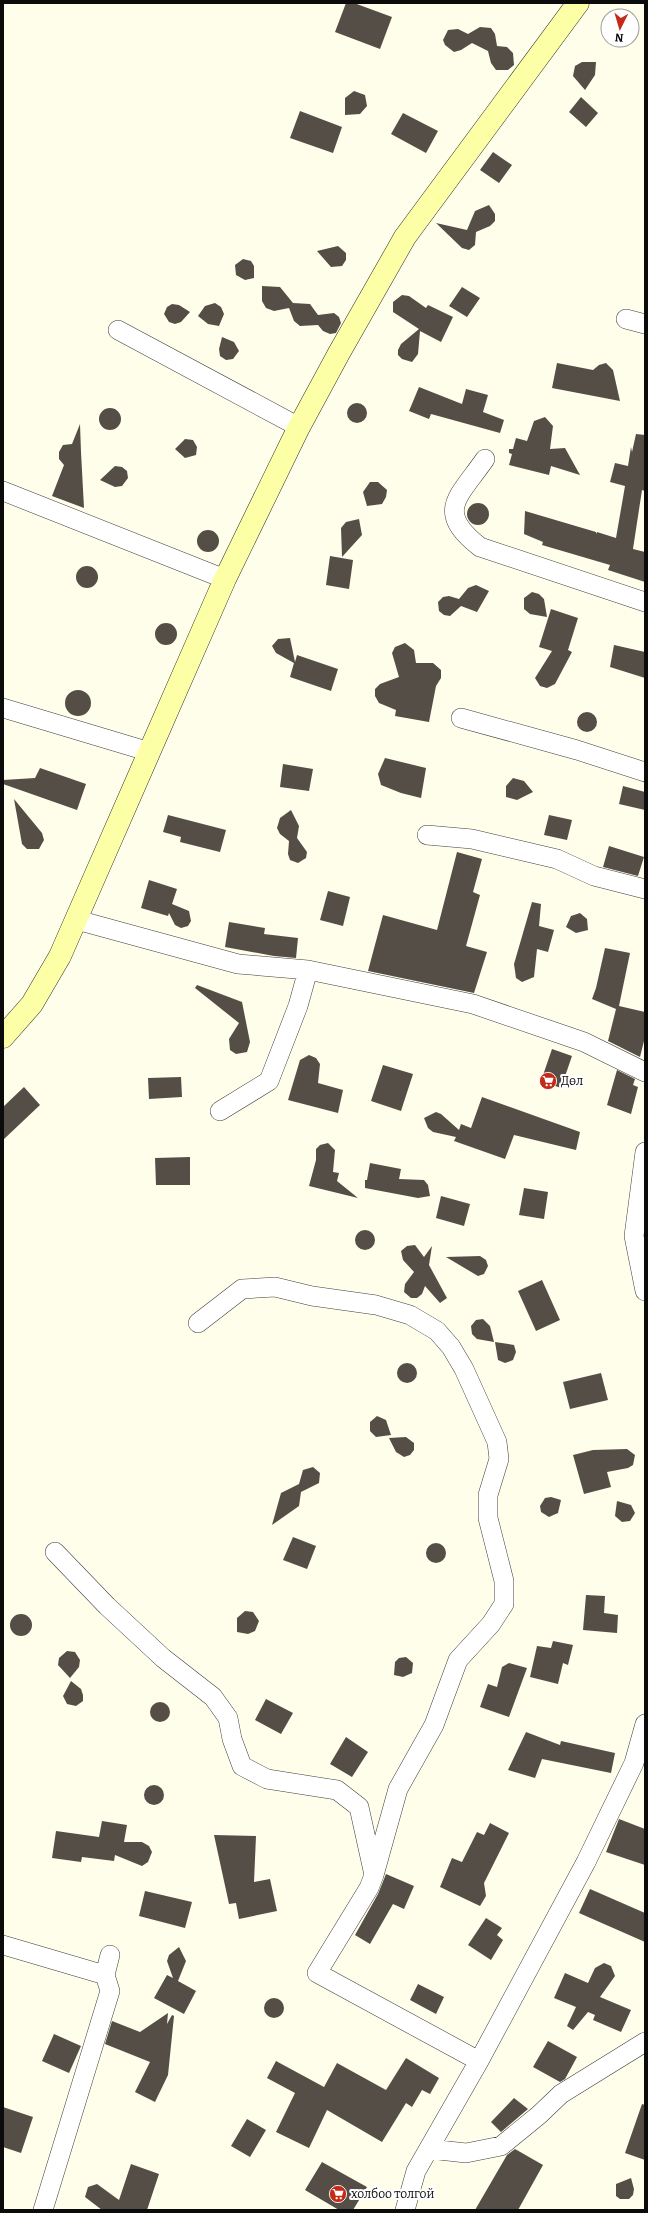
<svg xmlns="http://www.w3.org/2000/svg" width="648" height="2213" font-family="Bitter,serif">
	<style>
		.building { fill: #554e47 }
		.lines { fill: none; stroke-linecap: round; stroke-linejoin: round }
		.street-casing { stroke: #3e3e3e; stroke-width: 20 }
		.secondary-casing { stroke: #2d2d2d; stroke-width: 23 }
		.street { stroke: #fff; stroke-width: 19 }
		.secondary { stroke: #fcffa5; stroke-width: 22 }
		.labels { text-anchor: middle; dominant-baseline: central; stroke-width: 4; stroke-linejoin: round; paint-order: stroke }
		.poi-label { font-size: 12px; fill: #0b0b0b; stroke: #fff; text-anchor: start }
	</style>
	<rect width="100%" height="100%" fill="#fffeea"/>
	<path class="building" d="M346 3H354L392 17 380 49 335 32Z
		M480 27 491 28 495 34 497 46 507 47 513 53 514 65 508 70H496L491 63 488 51 472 43 461 50 454 52 445 45 443 40 448 30 458 29 468 34Z
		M582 62H596L595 75 585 90 573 76 575 66Z
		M354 91 365 95 367 106 360 114 345 115V98Z
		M581 97 598 113 586 127 569 112Z
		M300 111 342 127 333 153 290 138Z
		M403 113 438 131 426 153 391 134Z
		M493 152 512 165 499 183 480 170Z
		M489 205 495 214V221L490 226 476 232 475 245 469 250 462 248 436 223 467 230 475 211Z
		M338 246 346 253V260L342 266 331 267 317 251Z
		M243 259 251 261 254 266V278L245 280 236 275 235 265Z
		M262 286 280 287 293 303 310 304 318 315 334 313 339 317 341 323 336 333 330 334 323 331 318 325 300 326 294 321 289 308 274 311 266 308 262 301Z
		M462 287 480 298 467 317 449 306Z
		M402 295 409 296 426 308 428 305 453 317 441 342 420 331 418 354 412 362 402 359 398 355V350L401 344 419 329 393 312V302Z
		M215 303 221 307 224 314 219 326 208 324 198 316 205 306Z
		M172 304 179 305 190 312 181 322 175 324 169 322 164 314 167 307Z
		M222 337 234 342 239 351 233 359 226 360 220 356 219 349Z
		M557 363 593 370 599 365 606 363 613 370 620 401 552 388Z
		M419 387 462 404 466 389 488 395 483 412 504 420 500 433 431 414 429 419 409 411Z
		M347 413a10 10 0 1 1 20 0a10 10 0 1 1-20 0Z
		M99 419a11 11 0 1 1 22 0a11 11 0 1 1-22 0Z
		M545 417 553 426 550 449 565 448 580 475 551 466 549 475 509 465 512 454 509 453V449H513L516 438 527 441 534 421Z
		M80 424 81 452 84 508 52 496 64 465 59 459V452L63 445 72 444Z
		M636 434 645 435V491L642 490 633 549 645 552V582L608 570 610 565 542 545 543 542 524 534 525 511 596 532 597 534V532L616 538 625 486 610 482 615 463 628 466 631 447 632 452Z
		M185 439 193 440 197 447 196 455 185 458 175 449Z
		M115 466 122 467 127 471 128 478 122 486 115 487 100 480Z
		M370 482H378L387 490 386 497 382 504 367 506 363 492Z
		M467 514a11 11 0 1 1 22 0a11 11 0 1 1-22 0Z
		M359 519 362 535 342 557 341 528 346 522Z
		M197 541a11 11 0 1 1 22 0a11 11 0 1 1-22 0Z
		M330 556 353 560 349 589 326 585Z
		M76 577a11 11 0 1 1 22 0a11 11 0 1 1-22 0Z
		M476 585 489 591 477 612 461 606 450 616 444 615 439 611 438 602 443 597 449 596 459 599 468 588Z
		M532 592 539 594 544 599 547 617 530 614 524 609V598Z
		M551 609 578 618 568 650 572 652 555 684 547 688 540 686 535 678 552 651 539 647Z
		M155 634a11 11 0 1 1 22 0a11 11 0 1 1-22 0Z
		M290 638 295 662 297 655 338 669 331 691 290 677 294 663 276 653 272 646 278 639Z
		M405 643 414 650 416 663H433L441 670V678L436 686 429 722 395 716 396 710 379 703 375 696V689L380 684 399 677 392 653 395 647Z
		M614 645 645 652V678L610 667Z
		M65 703a13 13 0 1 1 26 0a13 13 0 1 1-26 0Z
		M577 722a10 10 0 1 1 20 0a10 10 0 1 1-20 0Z
		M385 758 426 768 421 798 401 793 381 785 378 774Z
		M283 764 313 769 309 791 280 787Z
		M40 768 86 784 77 810 3 784V780L35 778Z
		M513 778 524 781 533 792 517 800 506 797V786Z
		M623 786 645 792V810L619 804Z
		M14 799 42 833 44 840 39 849H27L22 844Z
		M291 810 299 826 297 838 307 852 306 858 298 863 290 860 288 854 289 841 280 834 277 828 280 818Z
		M168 815 226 830 220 852 180 842 181 837 163 832Z
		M549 815 572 820 567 840 544 835Z
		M609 846 644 857 638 876 603 867Z
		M457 852 482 859 473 892 480 895 466 946 487 952 474 993 368 971 383 915 437 930Z
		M149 880 177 889 172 904 189 911 191 921 188 926 181 928 175 925 169 913 168 916 141 908Z
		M328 891 350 897 343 926 320 920Z
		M532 902 541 904 539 926 554 930 548 952 537 949 534 977 522 982 516 978 514 964Z
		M580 913 587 919 588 930 576 933 566 927 571 916Z
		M229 922 265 928 264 934 298 938 296 958 274 956 225 947Z
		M605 948 630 953 619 1006 645 1012V1037L640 1057 608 1041 616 1009 592 999 596 988Z
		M197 985 242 1002 250 1042 247 1052 236 1054 230 1050 229 1039 239 1023 195 988Z
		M552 1049 572 1056 561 1088 541 1081Z
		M309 1055 316 1058 320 1064 318 1083 343 1090 338 1113 288 1100 300 1060Z
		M383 1065 413 1074 401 1111 371 1101Z
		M617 1070 635 1079 633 1085 638 1087 631 1114 607 1105Z
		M181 1077 182 1097 149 1099 148 1078Z
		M24 1087 40 1105 3 1140V1107Z
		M482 1097 580 1132 576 1150 514 1135 505 1159 454 1141 456 1137 433 1132 428 1128 424 1118 436 1112 441 1114 459 1130 461 1124 471 1128Z
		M328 1143 335 1150 333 1172 339 1173 337 1181 358 1198 309 1186 316 1160V1149L320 1145Z
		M190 1157V1185H156L155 1158Z
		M370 1163 401 1169 399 1179 424 1180 428 1185 430 1196 418 1198 365 1188V1180H367Z
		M524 1188 548 1192 544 1219 519 1215Z
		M441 1196 470 1204 464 1226 436 1218Z
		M355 1240a10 10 0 1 1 20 0a10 10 0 1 1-20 0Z
		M415 1245 424 1257 432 1246 429 1265 447 1298 440 1303 425 1286 422 1294 417 1298H411L404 1292 405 1284 414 1272 403 1260 401 1251 407 1246Z
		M480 1256 486 1260 488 1266 484 1274 478 1276 446 1257Z
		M542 1280 560 1320 536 1331 518 1291Z
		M483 1319 490 1326 494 1342 477 1339 472 1334 471 1326 476 1320Z
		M495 1342 514 1345 516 1352 513 1360 505 1363 498 1360Z
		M397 1373a10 10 0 1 1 20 0a10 10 0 1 1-20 0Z
		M601 1373 608 1400 570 1409 563 1382Z
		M377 1416 386 1420 391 1435 376 1437 370 1431V1422Z
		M406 1437 414 1443V1450L410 1455 404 1457 396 1452 389 1438Z
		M627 1449 635 1455 633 1465 628 1468 607 1472 611 1487 584 1494 573 1455 593 1450Z
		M313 1467 320 1473 319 1483 301 1492 299 1506 272 1525 281 1493 299 1484 303 1470Z
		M551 1497 561 1500 558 1513 549 1517 541 1512 540 1506 545 1498Z
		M617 1501 631 1505 635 1513 630 1521 622 1522 615 1516Z
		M293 1537 316 1546 307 1569 283 1560Z
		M426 1553a10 10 0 1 1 20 0a10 10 0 1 1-20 0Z
		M586 1595 605 1596 604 1613 618 1615 617 1633 583 1630Z
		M245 1611 253 1612 259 1621 255 1631 248 1634 237 1632V1618Z
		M10 1625a11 11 0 1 1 22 0a11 11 0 1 1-22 0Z
		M553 1641 573 1645 568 1665 563 1663 558 1684 530 1677 537 1646 551 1648Z
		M67 1651 75 1652 80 1660 79 1667 70 1678 58 1665 59 1658Z
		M406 1657 413 1663 412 1673 403 1677 394 1675 395 1662 399 1658Z
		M509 1663 527 1668 509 1717 480 1707 488 1684 497 1687 502 1667Z
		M71 1681 81 1689 83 1695V1701L76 1706 67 1704 63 1696Z
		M266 1699 293 1713 281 1734 255 1720Z
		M150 1712a10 10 0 1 1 20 0a10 10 0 1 1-20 0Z
		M526 1732 560 1745 561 1741 615 1753 611 1773 542 1759 535 1778 508 1770Z
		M346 1737 368 1752 352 1777 330 1764Z
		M144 1795a10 10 0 1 1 20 0a10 10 0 1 1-20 0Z
		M619 1819 645 1829V1865L606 1852Z
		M102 1821 127 1825 124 1842H142L149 1846 152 1852 148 1862 142 1866 115 1855 114 1861 82 1857 81 1862 52 1858 56 1831 99 1837Z
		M490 1823 509 1833 484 1883 486 1896 480 1906 440 1887 452 1858 462 1862 477 1832 484 1835Z
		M214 1835 256 1836 254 1882 270 1879 277 1911 239 1919 236 1903 229 1904Z
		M386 1874 414 1886 404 1909 393 1904 370 1944 355 1935 378 1894Z
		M590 1889 645 1913V1942L579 1913Z
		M145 1891 192 1902 185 1928 139 1916Z
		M486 1918 502 1928 497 1935 503 1940 491 1960 468 1945Z
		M179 1947 186 1961 178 1981 196 1991 184 2014 154 1998 167 1975 173 1978 167 1961 169 1955Z
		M604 1963 611 1966 615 1976 600 1997 631 2010 621 2032 593 2020 595 2015 588 2012 573 2030 567 2026 576 2007 554 1998 565 1973 588 1983 595 1968Z
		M418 1984 444 1997 436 2014 410 2000Z
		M264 2008a10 10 0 1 1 20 0a10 10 0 1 1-20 0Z
		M168 2013 167 2024 172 2015 174 2016 168 2075 155 2102 135 2092 150 2062 105 2044 112 2021 140 2032Z
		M54 2034 81 2046 69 2073 42 2061Z
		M548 2041 577 2057 565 2079 560 2082 533 2067Z
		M406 2058 439 2078 430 2094 422 2090 412 2107 406 2103 382 2142 327 2110 309 2148 276 2132 295 2093 267 2078 276 2061 324 2087 337 2063 386 2090Z
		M514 2098 528 2109 501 2132 491 2122Z
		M642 2104 645 2105V2160L625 2153Z
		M3 2107 33 2117 21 2153 3 2147Z
		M247 2119 266 2130 250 2157 231 2146Z
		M515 2149 543 2165 518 2210H475L507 2155Z
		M322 2162 367 2187 353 2210H339L305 2190Z
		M131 2164 159 2174 147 2210H102L85 2197 88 2187 97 2184 119 2200Z
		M631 2178 634 2189 633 2195 629 2199H620L616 2196V2184Z"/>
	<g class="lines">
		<defs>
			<path id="street" d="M626 319 645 324
				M118 330 299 427
				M485 459C459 497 434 511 480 547L645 602
				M3 491 225 579
				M3 708 150 752
				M461 718 577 750 645 772
				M427 835 472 839 557 859 594 876 645 889
				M77 920 238 964 308 970 473 1004 584 1042 645 1072
				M220 1111 269 1081 298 1006 308 970
				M645 1152 634 1236 645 1291
				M198 1323 242 1289 275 1287 312 1296 376 1305 410 1315 437 1331 451 1347 464 1369 497 1442 499 1459 488 1495V1518L504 1581V1604L491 1624 458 1660 434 1725 398 1789 374 1875
				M55 1552 107 1606 163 1658 213 1697 228 1718 232 1739 242 1766 267 1779 337 1790 359 1807 374 1875 369 1888 317 1973 479 2061
				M3 1945 105 1975
				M430 2149 466 2153 501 2146 539 2115 561 2094 645 2042
				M43 2210 110 1991 105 1975 110 1955
				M405 2210 416 2171 479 2061 586 1862 634 1763 645 1724"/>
			<path id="secondary" d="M3 1037 32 1004 60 956 225 579 299 427 339 353 405 237 578 3"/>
		</defs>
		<use href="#street" class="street-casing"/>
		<use href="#secondary" class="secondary-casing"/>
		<use href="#street" class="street"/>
		<use href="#secondary" class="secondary"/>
	</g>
	<defs>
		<symbol id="supermarket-disc" viewBox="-11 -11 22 22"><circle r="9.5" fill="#c52a19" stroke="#fff"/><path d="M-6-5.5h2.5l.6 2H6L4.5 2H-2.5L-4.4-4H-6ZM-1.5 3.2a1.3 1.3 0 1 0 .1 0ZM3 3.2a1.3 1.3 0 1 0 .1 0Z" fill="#fff"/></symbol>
	</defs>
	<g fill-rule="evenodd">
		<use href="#supermarket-disc" x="538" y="1071" width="20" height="20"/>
		<use href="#supermarket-disc" x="328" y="2184" width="20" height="20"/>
	</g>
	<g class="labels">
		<g class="poi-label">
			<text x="561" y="1081">Дөл</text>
			<text x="351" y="2194">холбоо толгой</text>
		</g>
	</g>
	<rect width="648" height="2213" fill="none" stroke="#0b0b0b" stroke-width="8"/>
	<g transform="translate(620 28) rotate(185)"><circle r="19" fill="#ffffff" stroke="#9d9d9d"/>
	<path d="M0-3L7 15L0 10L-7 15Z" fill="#c52a19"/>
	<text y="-6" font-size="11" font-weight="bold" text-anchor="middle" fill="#0b0b0b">N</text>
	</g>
</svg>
